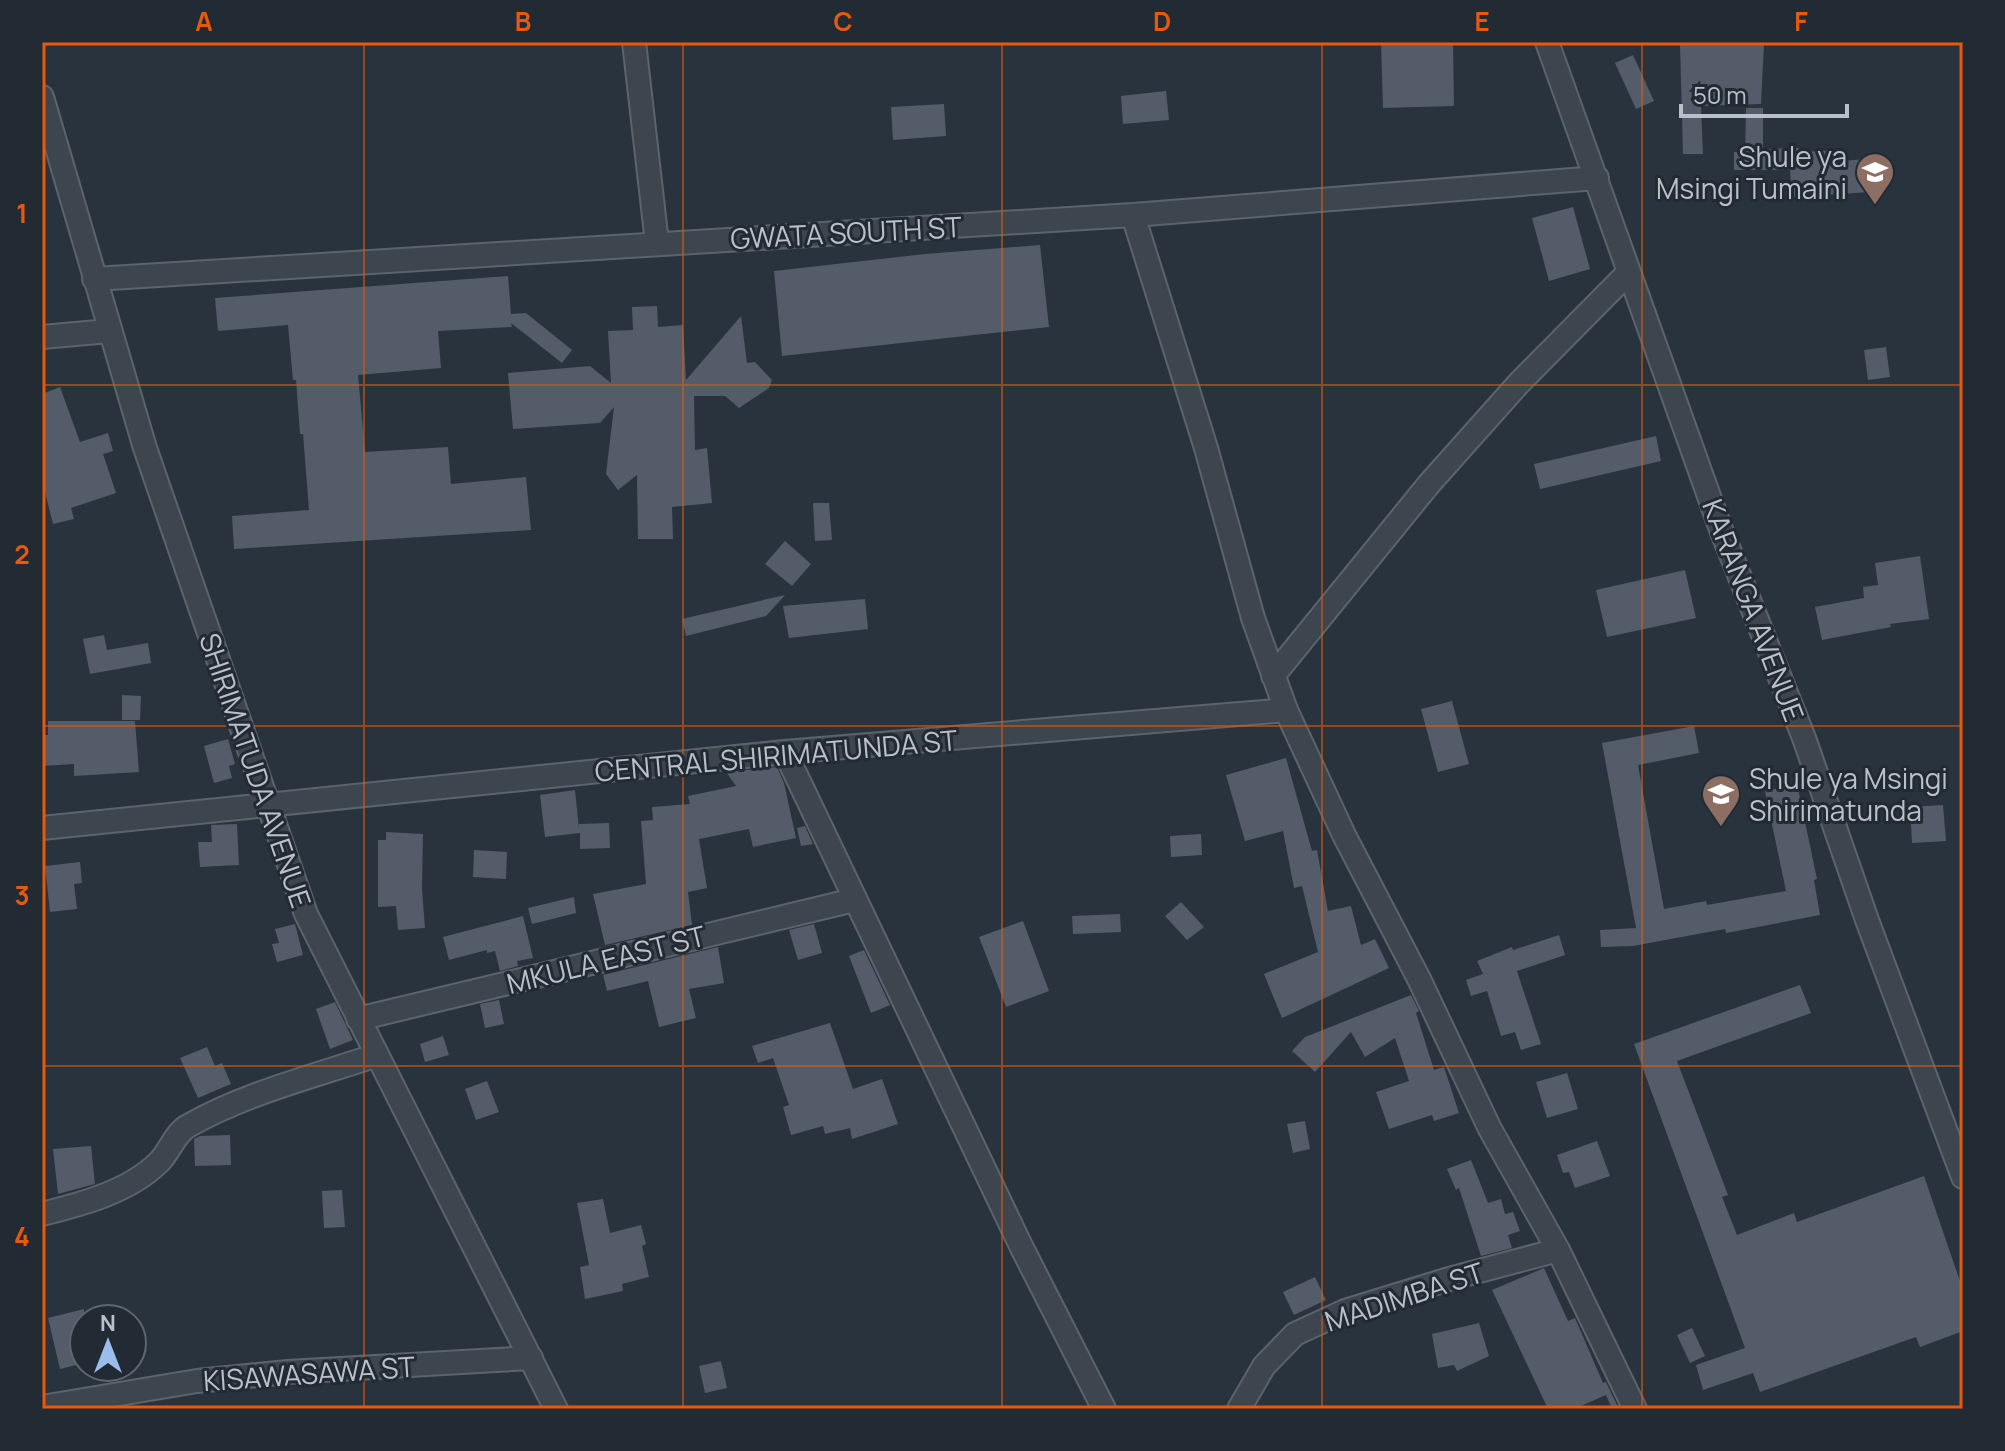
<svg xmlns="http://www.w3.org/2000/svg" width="2005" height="1451" font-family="Manrope,sans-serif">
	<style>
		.building { fill: #535c68 }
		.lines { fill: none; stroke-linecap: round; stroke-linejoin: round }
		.minor-casing { stroke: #5b636c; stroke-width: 26 }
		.minor { stroke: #3d454e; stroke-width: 22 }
		.grid { fill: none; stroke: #e8590c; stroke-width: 2; stroke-opacity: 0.55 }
		.labels { text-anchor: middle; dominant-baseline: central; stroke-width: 6; stroke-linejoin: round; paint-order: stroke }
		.poi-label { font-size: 28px; fill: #b9c0c9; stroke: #222a34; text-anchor: end }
		.street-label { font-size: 28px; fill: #b9c0c9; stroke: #222a34 }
		.neatline { fill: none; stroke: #e8590c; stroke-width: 3 }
		.grid-label { font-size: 26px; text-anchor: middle; font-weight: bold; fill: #e8590c }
	</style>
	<rect width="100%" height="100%" fill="#29333e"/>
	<path class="building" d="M1381 42H1453L1454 106 1383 108Z
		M1735 43 1764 44 1761 104 1701 106 1703 154H1683L1680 44Z
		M1633 55 1654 101 1636 109 1615 63Z
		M1166 91 1169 120 1123 124 1121 96Z
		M944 104 946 136 893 140 891 107Z
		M1746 108H1763V149L1799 148V152L1840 150 1841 161 1868 159 1870 192 1792 197 1790 170H1734V152H1745Z
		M1573 207 1590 269 1549 281 1532 218Z
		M1040 245 1049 327 782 356 774 271 925 254Z
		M508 276 511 314 526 313 572 350 562 363 511 323 512 327 438 331 441 368 358 375 365 452 448 447 451 484 526 477 531 530 234 549 232 516 309 510 303 434H300L296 380H293L288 325 218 331 215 298Z
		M657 306 658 327 683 325 686 380 741 316 747 363 755 362 772 380 769 388 739 408 725 396H694L695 450 707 448 712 503 672 507 673 539H638L637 475 618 490 606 474 614 407 600 423 513 429 508 373 590 366 611 383 608 331 633 330 632 307Z
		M1886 347 1890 377 1868 380 1864 350Z
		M60 387 80 442 108 433 113 451 103 454 116 493 71 508 74 519 53 524 42 480V394Z
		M1656 436 1661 461 1540 489 1534 464Z
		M813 503H829L832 540 815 541Z
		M785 541 811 564 792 586 765 564Z
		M1920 556 1929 619 1890 624 1891 627 1822 640 1815 607 1864 598 1863 587 1878 585 1875 563Z
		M1685 570 1696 618 1607 637 1596 590Z
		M785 595 766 616 686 636 682 619Z
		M865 599 868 629 789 638 783 606Z
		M104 635 107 650 148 643 151 663 90 674 83 639Z
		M122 695 141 696 140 720H122Z
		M1452 701 1469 764 1438 772 1421 709Z
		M48 721H135L139 772 74 776V764L42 766V735H48Z
		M1694 726 1699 753 1638 765 1664 909 1706 901 1707 905 1786 891 1765 791 1797 784 1817 879 1814 880 1820 915 1726 933 1725 929 1633 946 1601 947 1600 930 1636 928 1602 743Z
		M228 739 235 764 229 766 232 778 214 783 204 746Z
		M1286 758 1312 851 1317 850 1328 911 1351 906 1361 945 1375 939 1389 968 1282 1018 1264 974 1318 952 1302 886 1294 888 1283 831 1245 841 1226 775Z
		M777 767 784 783 796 838 753 847 749 829 699 839 707 888 688 892 692 925 605 945 593 894 646 884 641 821 653 820 652 807 690 804 688 796 736 786 726 772Z
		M575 790 579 829V824L609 823 610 848 580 849V833L545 837 540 795Z
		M1943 805 1946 841 1912 843 1910 807Z
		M237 824 239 865 200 867 198 842H212L211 825Z
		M805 826 813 844 801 846 797 828Z
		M386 832 423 834 422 889 425 928 398 930 396 906 378 907V840H386Z
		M1201 834 1202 855 1171 857 1170 836Z
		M474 850 507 852 506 879 473 877Z
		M80 862 82 883 74 884 77 909 50 912 45 866Z
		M574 897 576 913 532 924 528 908Z
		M1181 902 1204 927 1187 940 1165 916Z
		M1120 914 1121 932 1073 934 1072 916Z
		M523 916 533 958 517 961 518 966 500 971 495 951 487 953V950L449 960 443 937Z
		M1023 921 1049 991 1006 1007 979 937Z
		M295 924 303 955 277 962 272 944 279 943 275 929Z
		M814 924 822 953 798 960 789 930Z
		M1559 935 1565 955 1517 971 1541 1044 1521 1050 1515 1032 1501 1036 1487 991 1471 996 1466 980 1483 974 1477 961 1512 947 1513 950Z
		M718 947 724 983 689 989 696 1018 659 1027 648 981 607 991 603 975Z
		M864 950 890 1005 871 1013 849 956Z
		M1800 985 1811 1013 1677 1061 1728 1195 1722 1197 1737 1235 1794 1213 1797 1222 1924 1176 1963 1290V1331L1920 1347 1916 1337 1760 1392 1753 1373 1703 1390 1696 1365 1745 1348 1634 1044Z
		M1411 995 1419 1011 1416 1013 1434 1070 1444 1067 1459 1113 1434 1121 1432 1115 1389 1129 1376 1092 1409 1081 1395 1038 1365 1057 1351 1032 1315 1072 1292 1051 1305 1037Z
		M499 1000 504 1024 485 1028 480 1004Z
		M335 1002 353 1040 330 1049 316 1009Z
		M830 1023 853 1089 882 1079 898 1124 852 1139 850 1128 825 1134 823 1126 791 1135 783 1107 789 1105 773 1058 758 1063 752 1046Z
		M443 1036 449 1055 425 1062 420 1044Z
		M207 1047 215 1066 222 1063 231 1084 198 1098 180 1058Z
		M1567 1073 1578 1109 1547 1118 1536 1082Z
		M487 1081 499 1112 476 1120 465 1089Z
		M1305 1121 1310 1149 1293 1153 1287 1124Z
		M230 1135 231 1165 195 1166 194 1139 200 1136Z
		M1597 1141 1610 1176 1575 1188 1569 1172 1563 1173 1557 1155Z
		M91 1146 95 1184 58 1194 53 1149Z
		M1471 1160 1488 1203 1501 1199 1505 1214 1513 1212 1520 1231 1508 1235 1512 1248 1481 1256 1459 1188 1456 1190 1447 1169Z
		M342 1190 345 1227 324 1228 322 1191Z
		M603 1199 610 1233 641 1225 646 1244 642 1246 649 1277 622 1284 623 1291 585 1299 580 1267 589 1265 577 1203Z
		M1544 1268 1568 1321 1575 1318 1603 1383 1606 1382 1619 1409H1612L1606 1395 1574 1409H1548L1492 1290Z
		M1315 1277 1326 1300 1294 1315 1283 1292Z
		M84 1309V1363L60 1369 48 1318Z
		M1479 1323 1489 1356 1457 1371 1454 1365 1438 1368 1432 1334Z
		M1692 1328 1705 1356 1690 1363 1677 1335Z
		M721 1361 727 1388 705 1393 699 1366Z"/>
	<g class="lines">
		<defs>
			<path id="minor" d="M634 42 657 243
				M1547 42 1720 527 1804 738 1867 920 1963 1177
				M42 97 145 448 306 914 556 1409
				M1133 215 1206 448 1253 618 1286 710 1344 835 1419 979 1490 1129 1558 1250 1635 1409
				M94 279 1133 215 1597 178
				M42 337 109 331
				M1273 676 1429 484 1520 382 1628 273
				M785 752 1021 1246 1104 1409
				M42 828 785 752 1286 710
				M358 1019 854 900
				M42 1214C82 1204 128 1192 158 1163 169 1153 175 1133 188 1126 246 1093 315 1076 377 1055
				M42 1407 197 1381 288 1372 531 1358
				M1239 1409 1264 1366 1295 1334 1345 1311 1449 1279 1558 1250"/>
		</defs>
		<use href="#minor" class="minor-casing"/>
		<use href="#minor" class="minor"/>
	</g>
	<path class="grid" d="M364 42V1409M683 42V1409M1002 42V1409M1322 42V1409M1642 42V1409M42 385H1963M42 726H1963M42 1066H1963"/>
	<defs>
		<symbol id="school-pin" viewBox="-11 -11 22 30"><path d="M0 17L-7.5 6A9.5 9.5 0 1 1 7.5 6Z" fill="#8d6e63" stroke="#222a34"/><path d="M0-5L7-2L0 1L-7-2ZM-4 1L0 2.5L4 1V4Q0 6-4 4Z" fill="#fff"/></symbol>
	</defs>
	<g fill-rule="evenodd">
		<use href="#school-pin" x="1853" y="150" width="44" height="60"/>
		<use href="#school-pin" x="1699" y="772" width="44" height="60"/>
	</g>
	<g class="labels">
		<g class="poi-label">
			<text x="1847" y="156">Shule ya<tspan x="1847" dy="32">Msingi Tumaini</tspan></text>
			<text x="1749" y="778" text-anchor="start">Shule ya Msingi<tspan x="1749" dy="32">Shirimatunda</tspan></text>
		</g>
		<g class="street-label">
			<text transform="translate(846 232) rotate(-3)">GWATA SOUTH ST</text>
			<text transform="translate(1754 610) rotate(69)">KARANGA AVENUE</text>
			<text transform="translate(776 755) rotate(-5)">CENTRAL SHIRIMATUNDA ST</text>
			<text transform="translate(256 770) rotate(71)">SHIRIMATUDA AVENUE</text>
			<text transform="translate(606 959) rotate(-14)">MKULA EAST ST</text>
			<text transform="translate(1404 1296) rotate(-18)">MADIMBA ST</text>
			<text transform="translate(309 1373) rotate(-4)">KISAWASAWA ST</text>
		</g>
	</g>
	<rect width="2005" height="1451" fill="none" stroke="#222a34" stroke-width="88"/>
	<g transform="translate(108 1343)"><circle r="38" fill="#222a34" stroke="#5e6670" stroke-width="2"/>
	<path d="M0-6L14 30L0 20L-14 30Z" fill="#9bbdec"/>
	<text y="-12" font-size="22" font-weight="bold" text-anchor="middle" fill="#b9c0c9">N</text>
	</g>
	<path d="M1681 104v12h166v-12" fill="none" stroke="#b9c0c9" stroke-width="4"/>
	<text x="1693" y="104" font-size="24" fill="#b9c0c9" stroke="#222a34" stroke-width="6" paint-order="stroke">50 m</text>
	<rect x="44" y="44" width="1917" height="1363" class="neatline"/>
	<g class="grid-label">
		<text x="204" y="31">A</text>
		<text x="523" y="31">B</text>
		<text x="843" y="31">C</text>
		<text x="1162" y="31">D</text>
		<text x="1482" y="31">E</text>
		<text x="1801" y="31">F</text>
		<text x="22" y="223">1</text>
		<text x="22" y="564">2</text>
		<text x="22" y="905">3</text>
		<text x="22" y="1246">4</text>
	</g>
</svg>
